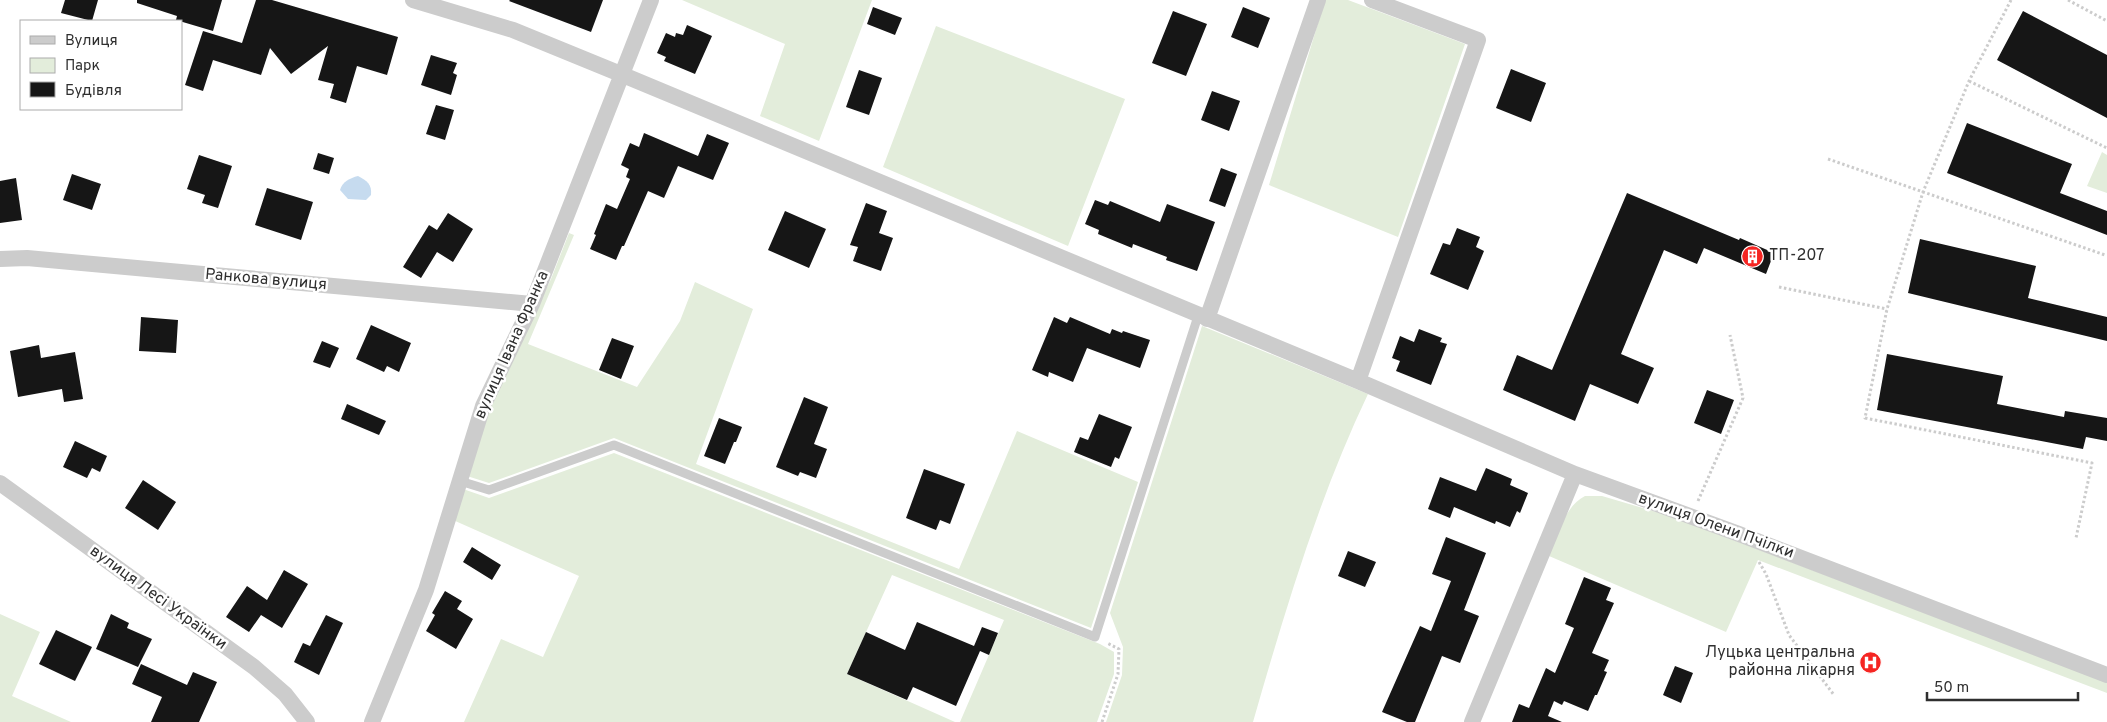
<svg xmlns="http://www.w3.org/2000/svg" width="2107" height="722" font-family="Overpass,sans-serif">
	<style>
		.green { fill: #e3eddb }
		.water { fill: #c6dbef }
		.building { fill: #161616 }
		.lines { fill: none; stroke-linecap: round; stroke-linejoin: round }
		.path { stroke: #ccc; stroke-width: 3; stroke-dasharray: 2.5 2.5; stroke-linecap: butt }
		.service { stroke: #ccc; stroke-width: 9 }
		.minor { stroke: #ccc; stroke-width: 16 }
		.labels { text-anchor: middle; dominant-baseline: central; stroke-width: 5; stroke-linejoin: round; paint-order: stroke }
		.poi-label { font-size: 16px; fill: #2f2f2f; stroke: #fff; text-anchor: start }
		.street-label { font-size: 16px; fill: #2f2f2f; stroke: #fff }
	</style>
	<rect width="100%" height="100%" fill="#fff"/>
	<path class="green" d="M682 0H872L819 141 760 116 785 44Z
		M1325 0H1348L1465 44 1398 237 1269 185Z
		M936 26 1125 99 1068 246 883 167Z
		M2102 152 2107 155V193L2087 186Z
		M569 233 574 235 528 344 637 387 680 321 695 282 753 309 696 464 959 569 1017 431 1138 482 1091 628 614 438 489 483 467 476 488 408 551 279Z
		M1202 326 1368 394C1318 499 1285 611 1253 722H1106L1122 675 1123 647 1110 613Z
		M614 453 1100 644 1114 652V674L1097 722H960L1004 620 892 575 847 674 955 722H464L501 639 543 657 579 576 453 520 463 489 489 498Z
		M1585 496H1602L1670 516 2107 682V693L1758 560 1726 632 1549 556C1558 535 1564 507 1585 496Z
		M0 614 40 632 12 696 71 722H0Z"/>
	<path class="water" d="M358 176C367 181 372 184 371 195L366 200 348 199 340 190C342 182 350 178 358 176Z"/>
	<path class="building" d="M65 0H98L92 21 61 13Z
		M137 0H222L213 31 176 20 177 16 137 3Z
		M256 0H272L398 37 387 75 357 66 346 103 330 98 334 84 318 80 328 46 291 74 270 48 261 75 213 60 203 91 185 85 203 31 242 43Z
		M510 0H603L591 32 509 1Z
		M873 7 902 18 895 35 867 24Z
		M1243 7 1270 18 1258 48 1231 37Z
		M1173 11 1207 24 1186 76 1152 63Z
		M2023 11 2107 55V118L1997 60Z
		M687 25 712 36 695 74 664 61 666 57 657 53 666 33 675 37 676 33 683 35Z
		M431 55 457 63 453 73 457 75 451 95 421 85Z
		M1511 69 1546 83 1531 122 1496 108Z
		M859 70 882 78 869 115 846 107Z
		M1212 91 1240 101 1229 131 1201 120Z
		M436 105 454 110 445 140 426 134Z
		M1967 123 2072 164 2060 193 2107 211V235L1947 173Z
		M644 133 698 156 707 134 729 143 713 180 678 166 664 198 648 191 624 246H622L616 260 590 249 596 235 594 234 606 204 617 209 630 179 626 177 629 169 621 165 630 143 639 147Z
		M318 153 334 158 329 174 313 169Z
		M199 155 232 166 218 208 202 203 205 195 187 189Z
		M1221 168 1237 174 1225 207 1209 201Z
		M72 174 101 184 92 210 63 200Z
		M16 178 22 220 0 223V181Z
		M267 188 313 202 301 240 255 225Z
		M1627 193 1739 240 1740 238 1774 253 1766 274 1704 248 1697 264 1664 250 1621 354 1654 368 1638 404 1590 384 1575 421 1503 390 1517 355 1552 370Z
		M1095 200 1108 205 1110 201 1160 222 1167 204 1215 222 1197 271 1166 260 1167 257 1133 244 1132 248 1098 234 1099 230 1085 224Z
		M866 203 887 211 879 233 893 238 881 271 853 261 858 247 850 245Z
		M785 211 826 229 809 268 768 250Z
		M448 213 473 229 453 262 437 252 421 278 403 267 429 225 437 230Z
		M1457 228 1480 237 1476 247 1484 251 1468 290 1430 274 1443 243 1450 245Z
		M1920 239 2036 266 2028 298 2107 317V341L1908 293Z
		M141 317 178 320 176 353 139 351Z
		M1054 317 1067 323 1070 317 1110 334 1112 329 1122 333 1123 331 1150 340 1140 368 1087 348 1073 382 1049 372 1048 377 1032 370Z
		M371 325 411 343 399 372 387 366 384 372 356 359Z
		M1419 329 1442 338 1440 342 1447 344 1431 385 1396 371 1400 361 1392 358 1400 336 1414 342Z
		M612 338 634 346 621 379 599 370Z
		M322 341 339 348 330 368 313 362Z
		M39 345 41 358 75 352 83 399 64 402 62 389 18 397 10 351Z
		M1887 354 2003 376 1997 404 2064 417 2065 411 2107 418V441L2086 437 2083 449 1877 410Z
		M1707 390 1734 400 1721 434 1694 423Z
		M804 397 828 407 814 444 827 449 816 478 800 472 798 476 776 467Z
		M347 404 386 421 379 435 341 419Z
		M1099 414 1132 427 1119 459 1115 457 1111 467 1074 452 1080 437 1088 440Z
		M719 418 742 427 736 442H734L725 464 704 456Z
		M75 441 107 456 100 472 92 468 87 478 63 467Z
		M1486 468 1512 479 1510 485 1528 493 1520 513 1517 511 1510 527 1496 521 1495 524 1454 507 1450 518 1428 509 1440 477 1476 491Z
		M924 469 965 484 950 524 940 520 936 530 906 518Z
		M143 480 176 502 158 530 125 508Z
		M1446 537 1486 553 1464 610 1479 616 1460 663 1442 656 1415 722H1407L1382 712 1420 626 1431 631 1451 581 1432 574Z
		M472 547 501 565 492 580 463 562Z
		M1348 551 1376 562 1365 587 1338 576Z
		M284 570 308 584 282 628 261 615 249 632 226 617 247 586 267 600Z
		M1584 577 1611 588 1606 600 1614 603 1592 653 1609 660 1604 671 1607 672 1597 695H1595L1588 711 1564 701 1562 705 1554 701 1548 716 1562 722H1512L1519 704 1529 708 1546 668 1555 673 1574 628 1565 624Z
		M445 591 462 601 457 609 473 619 456 649 426 631 435 615 432 613Z
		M111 614 129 623 127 628 152 639 138 667 96 649Z
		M326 615 343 623 319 675 294 662 303 643 310 646Z
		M917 622 974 646 982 627 998 633 989 655 980 651 956 706 913 687 907 700 847 674 866 632 905 650Z
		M56 630 92 647 75 681 39 664Z
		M141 664 187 685 193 672 217 682 199 722H151L162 697 132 684Z
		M1675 666 1693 673 1681 703 1663 695Z"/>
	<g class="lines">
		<path class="path" d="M2011 0 1969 81 1923 192 1887 309 1865 418 2092 463 2076 538
			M2068 0 2107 21
			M1969 81 2107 148
			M1828 159 2105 255
			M1779 287 1887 309
			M1698 501 1743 398 1730 335
			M1759 562 1766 574 1789 635 1834 695
			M1102 722 1118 674 1119 649 1107 643"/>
		<path class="service" d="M460 481 489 490 614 445 1095 637 1198 316"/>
		<path class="minor" d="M413 0 513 30 623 75 1358 381 1575 474 1739 534 2107 675
			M0 259 27 258 532 304
			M1207 319 1318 0
			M1358 381 1478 40 1372 0
			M0 483 254 667 285 694 307 722
			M372 722 426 590 483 406 532 304 651 0
			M1472 722 1575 474"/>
	</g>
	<defs>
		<symbol id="building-disc" viewBox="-11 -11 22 22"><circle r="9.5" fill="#f52522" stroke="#fff"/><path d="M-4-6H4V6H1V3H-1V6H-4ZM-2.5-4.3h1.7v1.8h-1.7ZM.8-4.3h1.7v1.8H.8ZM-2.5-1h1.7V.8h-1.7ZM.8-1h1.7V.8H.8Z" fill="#fff"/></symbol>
		<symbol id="hospital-disc" viewBox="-11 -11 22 22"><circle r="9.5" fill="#f52522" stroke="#fff"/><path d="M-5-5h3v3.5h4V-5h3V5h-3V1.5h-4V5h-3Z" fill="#fff"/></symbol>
	</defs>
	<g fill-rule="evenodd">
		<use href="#building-disc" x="1740" y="244" width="25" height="25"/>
		<use href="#hospital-disc" x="1858" y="650" width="25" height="25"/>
	</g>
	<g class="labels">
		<g class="poi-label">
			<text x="1769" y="256">ТП-207</text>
			<text x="1855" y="653" text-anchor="end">Луцька центральна<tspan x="1855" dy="18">районна лікарня</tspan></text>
		</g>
		<g class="street-label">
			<text transform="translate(266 280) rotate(5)">Ранкова вулиця</text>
			<text transform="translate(512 345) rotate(-66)">вулиця Івана Франка</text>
			<text transform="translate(1716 526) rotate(20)">вулиця Олени Пчілки</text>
			<text transform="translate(158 598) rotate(36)">вулиця Лесі Українки</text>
		</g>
	</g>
	<rect x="20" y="20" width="162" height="90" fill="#ffffff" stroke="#acacac"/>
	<rect x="30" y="36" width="25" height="8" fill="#cccccc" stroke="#acacac"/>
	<text x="65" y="45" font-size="15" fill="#2f2f2f">Вулиця</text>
	<rect x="30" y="58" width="25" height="15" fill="#e3eddb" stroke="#acacac"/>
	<text x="65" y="70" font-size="15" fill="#2f2f2f">Парк</text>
	<rect x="30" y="82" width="25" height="15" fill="#161616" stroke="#acacac"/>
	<text x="65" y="95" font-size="15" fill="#2f2f2f">Будівля</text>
	<path d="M1927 692v8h151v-8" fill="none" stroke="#2f2f2f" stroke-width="2.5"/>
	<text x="1934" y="692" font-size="15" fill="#2f2f2f" stroke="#ffffff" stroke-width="4" paint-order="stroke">50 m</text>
</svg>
